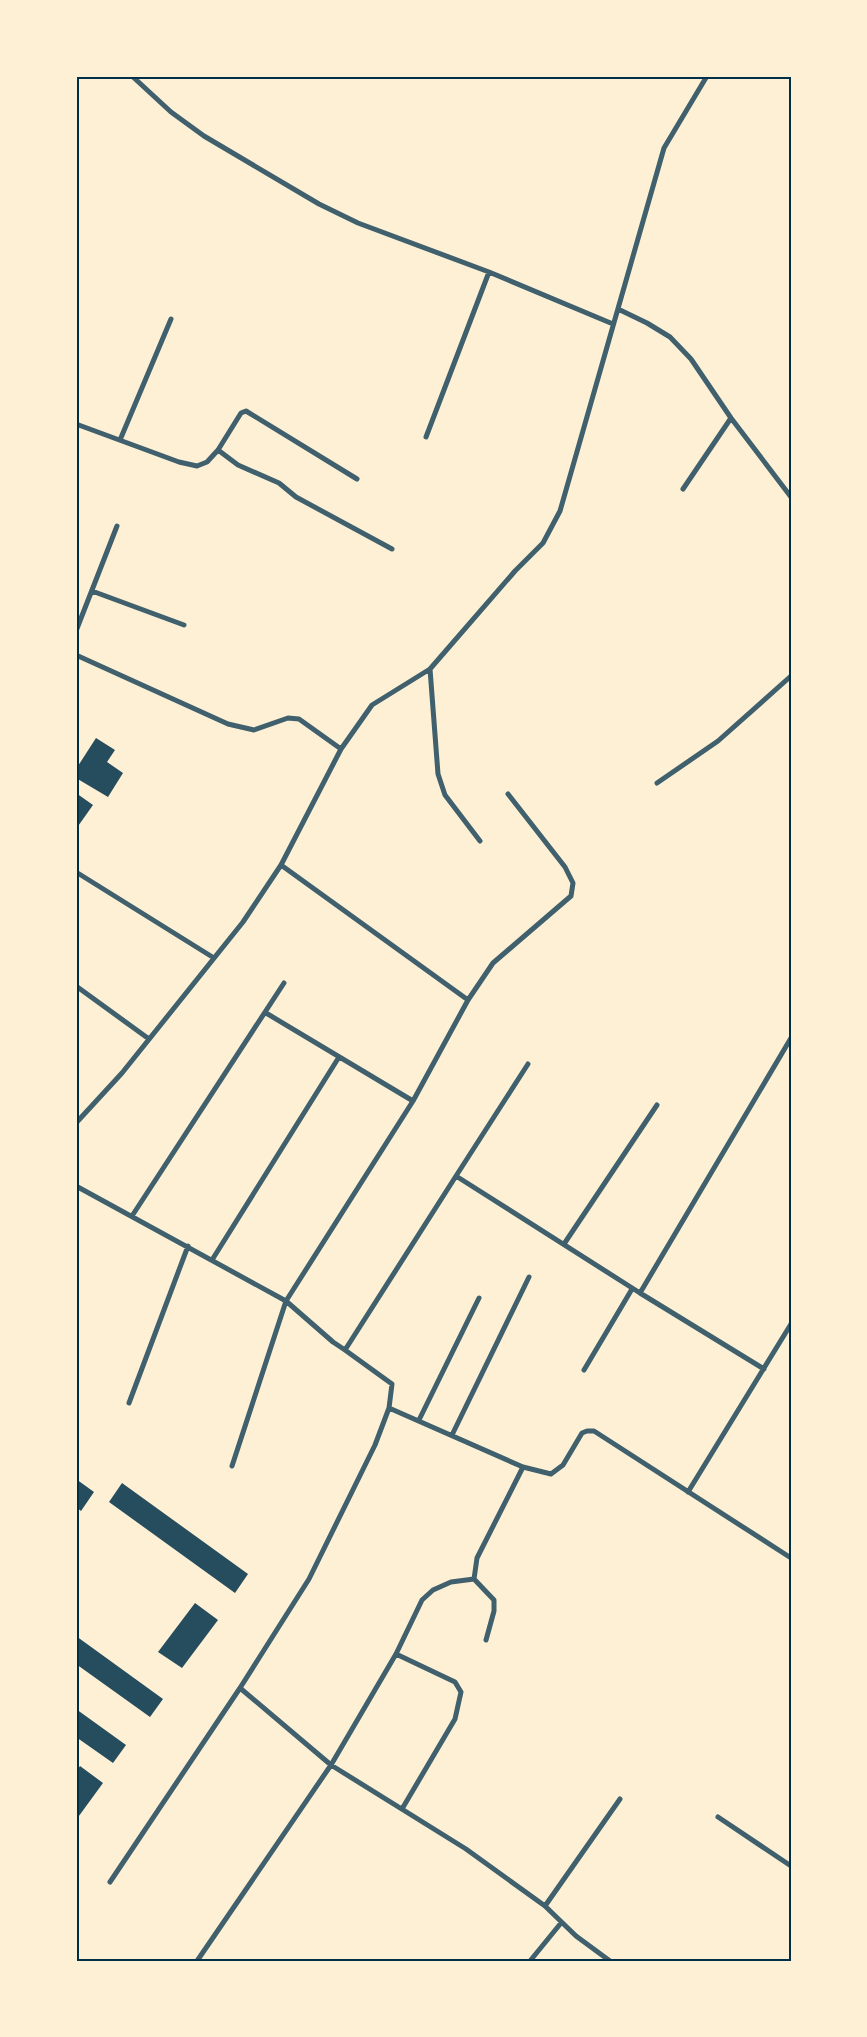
<svg xmlns="http://www.w3.org/2000/svg" width="867" height="2037" font-family="'Zilla Slab',serif">
	<style>
		.building { fill: #264d5e }
		.lines { fill: none; stroke-linecap: round; stroke-linejoin: round }
		.minor { stroke: #3f606c; stroke-width: 5 }
		.neatline { fill: none; stroke: #003049; stroke-width: 2 }
	</style>
	<rect width="100%" height="100%" fill="#fdf0d5"/>
	<path class="building" d="M96 738 115 750 107 762 123 773 108 797 76 778V769Z
		M76 793 93 805 76 829Z
		M76 1479 94 1492 81 1511 76 1507Z
		M122 1483 248 1574 235 1593 109 1502Z
		M195 1603 218 1620 182 1668 158 1652Z
		M76 1636 163 1699 150 1717 76 1664Z
		M76 1709 126 1745 113 1763 76 1737Z
		M80 1766 103 1783 76 1820V1772Z"/>
	<g class="lines">
		<path class="minor" d="M132 76 171 112 204 136 319 204 358 223 489 272 613 324
			M618 309 647 323 670 337 691 359 731 418 791 497
			M76 424 179 462 197 466 207 462 218 450 241 413 246 411 357 479
			M426 437 489 272
			M120 440 171 319
			M218 450 238 465 279 483 296 497 392 549
			M683 489 731 418
			M92 591 184 625
			M76 631 117 526
			M76 655 228 724 254 730 288 718 299 719 341 749
			M430 669 438 774 445 795 480 841
			M657 783 718 741 791 676
			M76 872 214 958
			M76 986 149 1039
			M468 1000 493 963 571 896 573 883 565 867 508 794
			M266 1013 413 1101
			M76 1123 122 1073 243 922 281 865 341 749 372 705 430 669 515 571 543 543 560 511 664 148 707 76
			M456 1176 528 1064
			M76 1186 286 1301 333 1342 345 1350 456 1176 640 1293 791 1038
			M132 1216 284 983
			M564 1244 657 1105
			M212 1260 339 1057
			M640 1293 764 1369
			M345 1350 392 1384 389 1408 375 1445 309 1579 240 1688 331 1765 466 1849 545 1906 576 1936 610 1961
			M584 1370 632 1289
			M129 1403 188 1246
			M389 1408 523 1467 551 1474 563 1465 582 1433 587 1431H594L791 1558
			M419 1420 479 1298
			M452 1435 529 1277
			M232 1466 286 1301 413 1101 468 1000 281 865
			M688 1492 791 1324
			M486 1640 494 1611V1600L474 1579 477 1558 523 1467
			M396 1654 455 1682 461 1692 455 1719 402 1809
			M718 1817 791 1866
			M110 1882 240 1688
			M545 1906 620 1799
			M197 1961 331 1765 396 1654 422 1600 433 1590 451 1582 474 1579
			M530 1961 561 1923"/>
	</g>
	<rect width="867" height="2037" fill="none" stroke="#fdf0d5" stroke-width="155"/>
	<rect x="78" y="78" width="712" height="1882" class="neatline"/>
</svg>
